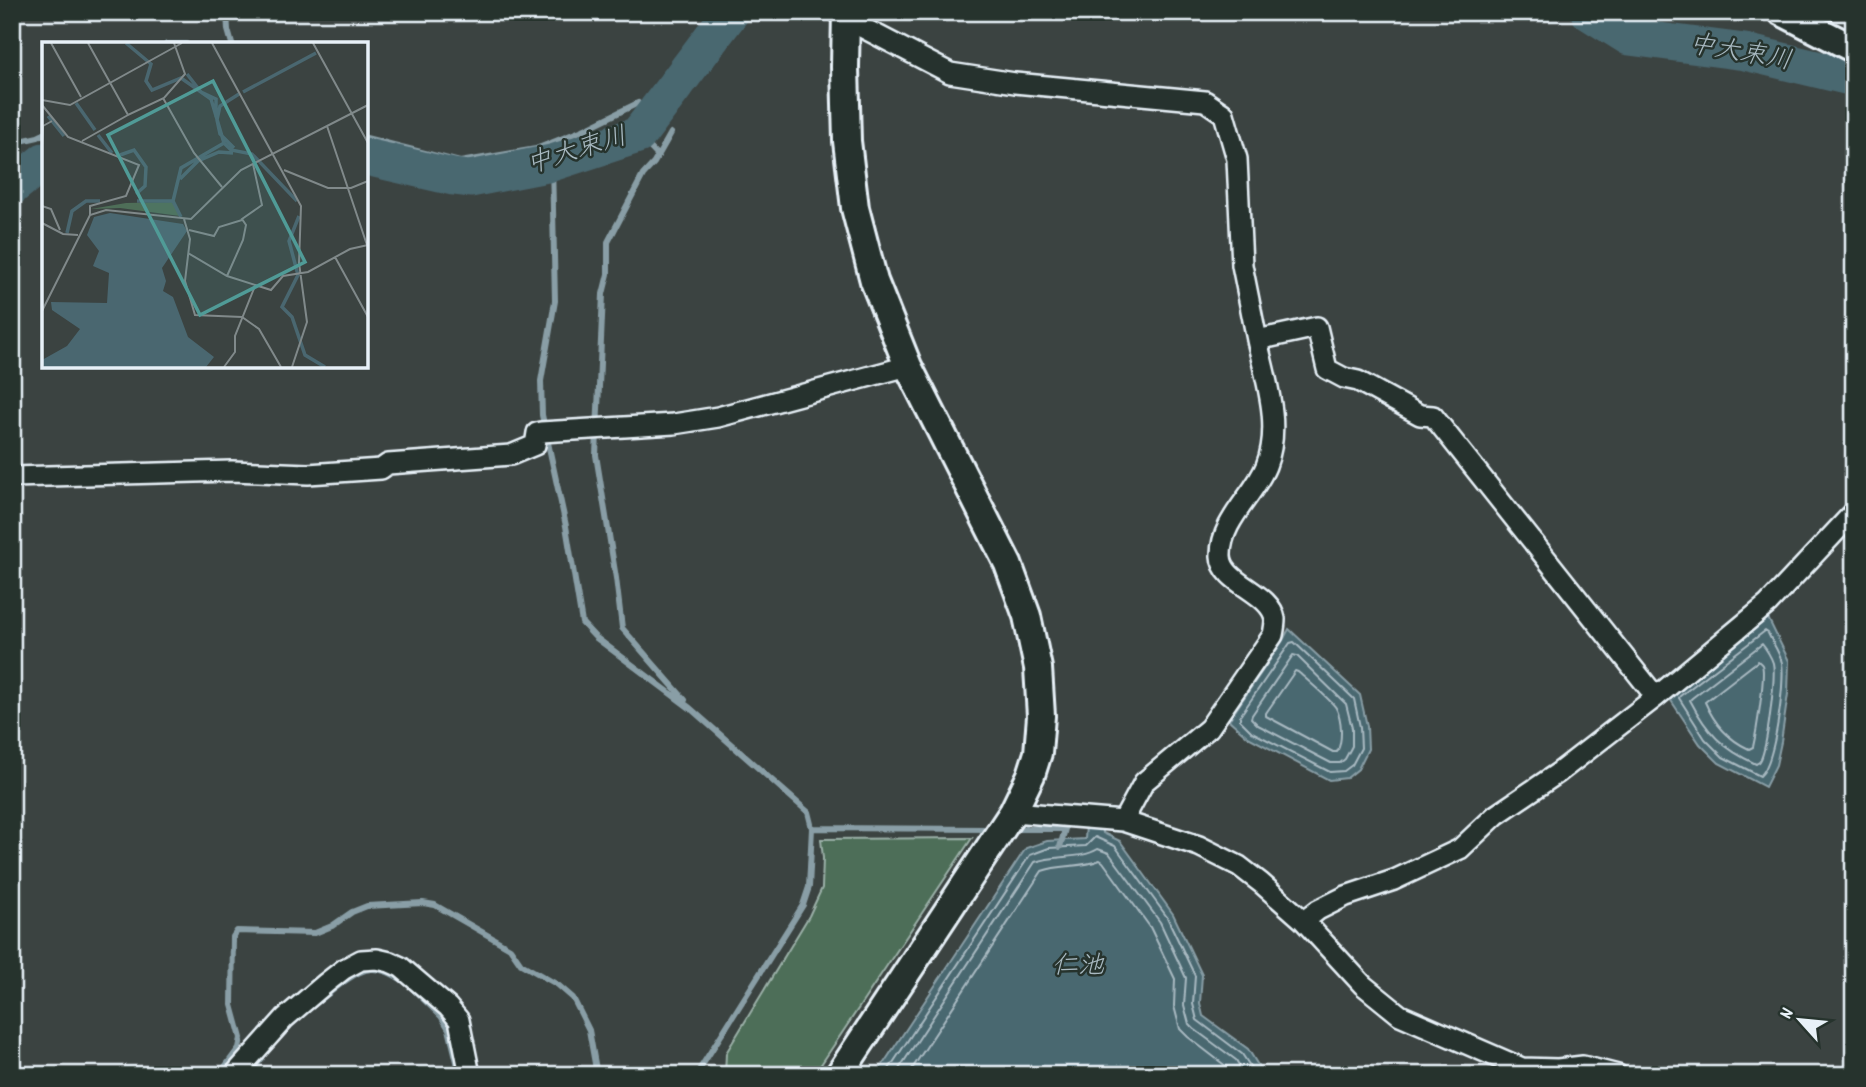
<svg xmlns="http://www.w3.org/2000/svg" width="1866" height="1087" font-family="Dekko,'Klee One',sans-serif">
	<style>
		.green { fill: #4e6e58; stroke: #9bb0a8; stroke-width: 2 }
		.water { fill: #4a6770; stroke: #899ea6; stroke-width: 2 }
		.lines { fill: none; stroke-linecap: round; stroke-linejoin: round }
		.shore { stroke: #a9bac2; stroke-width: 2 }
		.stream { stroke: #899ea6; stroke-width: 6 }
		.river { stroke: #4a6770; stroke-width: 37 }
		.street-casing { stroke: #e8f1f8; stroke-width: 24 }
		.secondary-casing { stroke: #e8f1f8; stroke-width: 32 }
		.street { stroke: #26332d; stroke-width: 19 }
		.secondary { stroke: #26332d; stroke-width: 26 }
		.labels { text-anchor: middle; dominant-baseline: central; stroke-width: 5; stroke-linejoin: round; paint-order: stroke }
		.water-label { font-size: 26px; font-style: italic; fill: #a9bac2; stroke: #26332d }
		.inset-river { fill: none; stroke: #4a6770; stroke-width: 3.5 }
		.inset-road { fill: none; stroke: #80898a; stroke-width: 2 }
		.view { fill: #509b97; fill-opacity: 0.15; stroke: #509b97; stroke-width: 3.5 }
		.inset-edge { fill: none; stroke: #e8f1f8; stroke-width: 3.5 }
	</style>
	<rect width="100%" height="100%" fill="#3b4341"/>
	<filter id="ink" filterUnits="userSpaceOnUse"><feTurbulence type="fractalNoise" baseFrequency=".0143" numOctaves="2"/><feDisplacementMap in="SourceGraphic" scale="14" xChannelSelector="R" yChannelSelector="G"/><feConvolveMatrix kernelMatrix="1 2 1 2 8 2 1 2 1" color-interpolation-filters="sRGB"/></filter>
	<g filter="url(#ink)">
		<path class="green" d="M972 838 814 1075H725L726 1053 809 916 822 888 823 858 821 839Z"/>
		<path class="water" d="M1768 618 1789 661 1788 694 1781 742 1776 765 1765 787 1719 763 1700 744 1668 696Z
			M1289 629 1360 695 1367 726 1368 749 1358 769 1347 778 1329 780 1248 737 1229 720 1282 642Z
			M1086 825 1103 826V833L1120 841 1173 914 1202 975 1200 1003 1203 1016 1248 1049 1264 1075H876L1026 848 1047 841 1085 839Z"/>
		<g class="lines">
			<path class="shore" d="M1765 631 1768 633C1772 642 1780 653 1782 663 1785 684 1775 764 1760 776L1723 757 1705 739 1679 698 1680 696Z
				M1294 642 1354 699 1360 727 1361 748 1352 765 1344 771 1330 772 1252 732 1240 720V716L1290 643Z
				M1762 644C1766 649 1771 657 1773 663 1776 676 1767 750 1760 761 1759 763 1757 763 1756 764 1723 749 1707 733 1690 700L1692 698Z
				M1293 655 1297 656 1346 704 1352 728V746L1345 759 1340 763H1331L1258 725 1251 718 1252 715Z
				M1758 661C1759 662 1761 663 1762 665 1766 675 1756 734 1753 747L1749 749C1729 740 1714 723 1705 702Z
				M1295 671 1298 672C1307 680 1331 700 1336 708 1342 719 1343 741 1337 752H1333L1266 716V713Z
				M885 1075 1030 855 1049 848 1086 846 1095 837 1115 846 1167 917 1195 976 1193 1004 1197 1020 1242 1054 1256 1075
				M895 1075 1035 862C1056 854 1080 860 1098 849L1109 853 1160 922 1186 978 1184 1005 1189 1024 1194 1029 1236 1060 1245 1075
				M908 1075 1042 871C1061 864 1082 868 1100 860L1103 862 1150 927 1175 979 1174 1006 1180 1029 1188 1037 1227 1067 1233 1075"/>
			<path class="stream" d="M227 12 228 30 232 44
				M167 44H186
				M671 133 654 163 643 175 608 242V274L603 294 596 455 616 578 622 628 685 700
				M638 135 658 156
				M366 138 460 162 536 149 583 130 638 103
				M12 143 38 137 44 134
				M552 163 555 301 541 381 542 415 566 526 582 623 595 637 690 708 808 812 812 828 992 829
				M1010 829H1065L1060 847
				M412 988 441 1016 449 1029 459 1070
				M313 1006C327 995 354 970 371 969 383 968 394 975 404 981
				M219 1075 239 1048 241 1038 232 1005 233 937 237 931 315 933 332 926 352 912 367 906 423 903 435 905 510 948 521 964 558 985 573 998 589 1030 597 1075
				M248 1075 262 1058
				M696 1075 803 905 809 887 812 828"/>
			<path class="river" d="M1589 12 1629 37 1745 52 1854 78
				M366 157 453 177 470 179 552 163 638 135 731 12
				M12 187 44 161"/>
			<defs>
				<path id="street" d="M846 19 950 73 1015 83 1205 101 1224 114 1237 159 1242 265 1257 340 1317 327 1327 369 1344 378 1358 381 1420 415 1433 416 1656 697
					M12 477 232 471 308 474 381 469 388 464 511 455 535 445 537 433 541 432 674 424 718 417 908 366
					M1013 812 1123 821 1199 846 1239 866 1261 883 1304 921 1363 985 1400 1015 1522 1068 1558 1069 1583 1066 1618 1075
					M1123 821 1144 782 1209 728 1273 635C1274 630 1275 624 1275 619 1271 592 1222 584 1221 556 1220 521 1254 496 1266 466 1282 425 1266 381 1257 340
					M1304 921 1318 910 1346 896 1394 880 1460 849 1496 815 1558 773 1656 697 1768 604 1854 512
					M234 1075 285 1018 326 983 344 969 361 960 377 959 390 962 401 967 448 1007 459 1020 470 1075"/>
				<path id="secondary" d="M1782 12 1854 49
					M839 1075 1013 812 1031 775 1038 753 1041 716 1038 668 1027 616 1008 564 908 366 874 281 855 208 847 141 845 67 846 12"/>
			</defs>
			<use href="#street" class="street-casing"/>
			<use href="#secondary" class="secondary-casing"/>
			<use href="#street" class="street"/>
			<use href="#secondary" class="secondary"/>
		</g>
	</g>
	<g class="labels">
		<g class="water-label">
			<text transform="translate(1740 54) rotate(10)">中大束川</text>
			<text transform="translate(577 152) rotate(-17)">中大束川</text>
			<text x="1078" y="967">仁池</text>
		</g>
	</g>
	<g transform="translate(42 42)">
		<rect width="326" height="326" fill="#3b4341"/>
		<path d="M130 160 138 174 78 166 49 167 84 161Z" fill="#4e6e58"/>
		<path d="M68 171 141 182 145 189 120 226 124 239 121 249 131 255 146 295 172 315 164 325H2L0 318 25 304 38 287 10 268 9 260 65 261 67 231 51 224 57 209 45 193 52 175Z" fill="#4a6770"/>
		<path class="inset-river" d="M84 1 109 22 104 39 110 48 139 36 169 57 182 101 189 108 210 112 255 159M145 32 159 50 174 57V75M201 50 274 11M34 61 53 88M6 74 22 94M56 93 70 111M192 106 178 92 175 78 178 64 197 52M78 113 92 108 104 125 103 144 94 152M138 137 156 119 177 110 191 111M95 159H131M257 174 247 199 256 233 240 265 250 275 263 313 283 325M139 175 131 159 139 126 182 101M25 191 30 169 44 159H58"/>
		<path class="inset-road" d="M9 1 39 55M46 1 86 73 122 56 143 32 132 1M170 1 259 164 257 221 265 280 250 325M271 1 326 101M121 56 152 111 180 145M0 58 28 63 140 1M0 63 26 95 97 123 84 154 48 164V173M285 84 325 203M40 99 86 73M0 103 1 84 10 79M242 128 286 146H309L326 139M0 164 9 167 18 188M142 177 148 197 143 239 153 273 200 275 217 287 239 325M0 181 21 192 36 193M147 188 172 194 177 185 200 178M146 211 185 234 229 248 241 234 266 230 308 207 326 203M293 215 326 275M185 234 201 198 204 183 200 177 220 163 211 122M0 269 48 173 64 168 149 177 199 128 326 63M182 325 193 310V294L213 244"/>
		<path class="view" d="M171 39 263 220 158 273 66 93Z"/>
		<rect width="326" height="326" class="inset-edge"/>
	</g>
	<rect width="1866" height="1087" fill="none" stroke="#26332d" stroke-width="42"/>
	<rect x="21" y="21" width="1824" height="1045" fill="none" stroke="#e8f1f8" stroke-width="2.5" filter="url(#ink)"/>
	<g transform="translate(1800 1020) rotate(297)" stroke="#26332d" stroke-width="5" paint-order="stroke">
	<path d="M0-5L12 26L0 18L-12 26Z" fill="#e8f1f8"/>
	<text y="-10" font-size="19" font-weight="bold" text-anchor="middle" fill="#e8f1f8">N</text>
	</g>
</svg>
